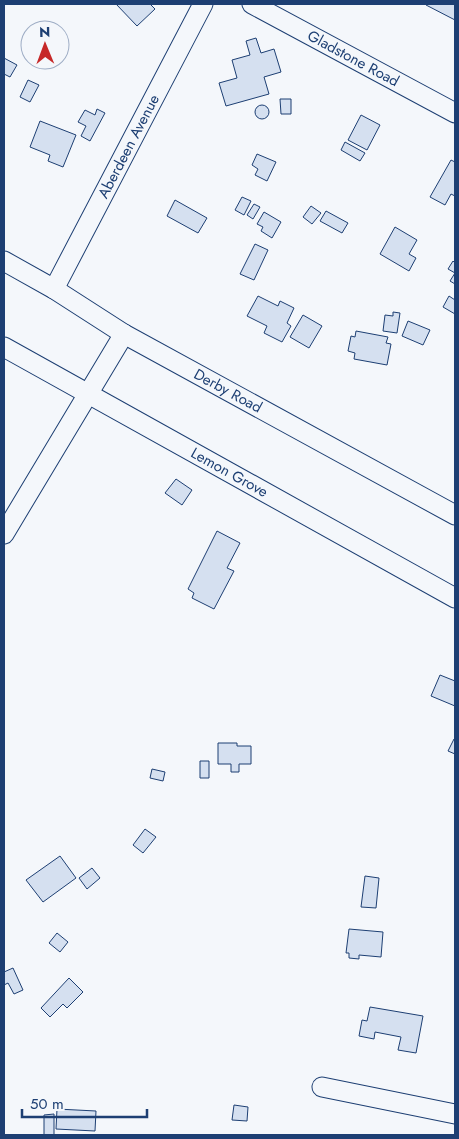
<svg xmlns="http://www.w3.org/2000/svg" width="459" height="1139" font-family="Jost,sans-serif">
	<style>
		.building { fill: #d5e0f0; stroke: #1d3f73 }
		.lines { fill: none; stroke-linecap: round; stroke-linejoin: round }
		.minor-casing { stroke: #1d3f73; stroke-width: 21 }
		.minor { stroke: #f4f7fb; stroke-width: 19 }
		.labels { text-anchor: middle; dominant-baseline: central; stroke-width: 4; stroke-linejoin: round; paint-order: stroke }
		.street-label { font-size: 15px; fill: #1d3f73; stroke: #f4f7fb }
	</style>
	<rect width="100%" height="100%" fill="#f4f7fb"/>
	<path class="building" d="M116 4H150L155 9 137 26Z
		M427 4H455V20L426 5Z
		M256 38 261 53 274 49 281 72 264 77 269 94 226 106 219 83 237 78 232 60 250 55 246 41Z
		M4 58 17 65 10 77 4 74Z
		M28 80 39 85 30 102 20 97Z
		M280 99H291V114H281Z
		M255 112a7 7 0 1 1 14 0a7 7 0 1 1-14 0Z
		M97 109 105 113 90 141 81 136 86 126 78 122 85 110 95 115Z
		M361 115 380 125 367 150 348 140Z
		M40 121 76 135 63 167 48 161 50 155 30 147Z
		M345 142 365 153 360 161 341 150Z
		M257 154 276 162 267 181 255 175 258 169 252 165Z
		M451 160 455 162V196L451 194 445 205 430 197Z
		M242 197 251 201 244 215 235 210Z
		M175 200 207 218 198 233 167 216Z
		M254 204 260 207 253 219 247 215Z
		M311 206 321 213 312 224 303 217Z
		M326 211 348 223 342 233 320 221Z
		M264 212 281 222 272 238 261 231 263 227 257 224Z
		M395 227 417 240 409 254 416 258 409 271 380 254Z
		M255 244 268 250 254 280 240 274Z
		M453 261 455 263V284L450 281 455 273 448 269Z
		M258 296 278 306 280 301 294 308 287 323 291 326 282 342 264 333 267 326 247 316Z
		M449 296 455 300V314L443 307Z
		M393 312 400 313 397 333 383 331 385 315 393 316Z
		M303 315 322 326 309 348 290 337Z
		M408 321 430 330 423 345 402 336Z
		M356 331 388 337 386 343 391 344 387 365 354 359 355 353 348 351 351 336 355 337Z
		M176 479 192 490 182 505 165 493Z
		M217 531 240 543 227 568 234 571 214 609 192 598 194 593 188 589Z
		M440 675 455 681V706L431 696Z
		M454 739 455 740V754L448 751Z
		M218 743H237V746H251V764H239V772H231V764H218Z
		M200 761H209V778H200Z
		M152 769 165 772 163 781 150 778Z
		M145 829 156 837 143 853 133 845Z
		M60 856 76 878 43 902 26 880Z
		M92 868 100 878 87 889 79 878Z
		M365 876 379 878 376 908 361 907Z
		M349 929 383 932 381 957 359 955V959L349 958V953H346Z
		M57 933 68 942 60 952 49 943Z
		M13 968 23 990 14 994 8 983 4 985V972Z
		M69 978 83 992 67 1008 63 1004 50 1017 41 1008Z
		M370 1007 423 1016 416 1053 398 1050 401 1037 375 1032 374 1039 359 1036 362 1020 367 1021Z
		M234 1105 248 1107 247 1121 232 1120Z
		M57 1109 96 1111 95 1131 56 1129Z
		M54 1114V1135H44V1115Z"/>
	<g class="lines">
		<defs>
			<g id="minor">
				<path id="s1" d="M252 4 455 113"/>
				<path id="s2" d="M4 261 54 289 124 334 455 515"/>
				<path id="s3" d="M54 289 203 4"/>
				<path id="s4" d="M4 347 455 598"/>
				<path d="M4 534 124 334"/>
				<path d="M322 1087 455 1114"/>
			</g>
		</defs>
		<use href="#minor" class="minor-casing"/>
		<use href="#minor" class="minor"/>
	</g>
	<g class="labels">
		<g class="street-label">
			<text stroke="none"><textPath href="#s1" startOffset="115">Gladstone Road</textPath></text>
			<text stroke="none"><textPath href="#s3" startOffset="161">Aberdeen Avenue</textPath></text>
			<text stroke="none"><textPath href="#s2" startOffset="259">Derby Road</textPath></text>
			<text stroke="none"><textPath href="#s4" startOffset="258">Lemon Grove</textPath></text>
		</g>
	</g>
	<rect width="459" height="1139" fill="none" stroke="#1d3f73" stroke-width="10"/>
	<g transform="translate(45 45) rotate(359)"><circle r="24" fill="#f4f7fb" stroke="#9eadc5"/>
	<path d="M0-4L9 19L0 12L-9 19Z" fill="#c62828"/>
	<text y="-8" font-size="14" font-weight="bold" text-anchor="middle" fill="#1d3f73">N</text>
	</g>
	<path d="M22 1109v8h125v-8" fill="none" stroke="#1d3f73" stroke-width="2.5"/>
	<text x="30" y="1109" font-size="15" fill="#1d3f73" stroke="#f4f7fb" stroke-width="4" paint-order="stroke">50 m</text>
</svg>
